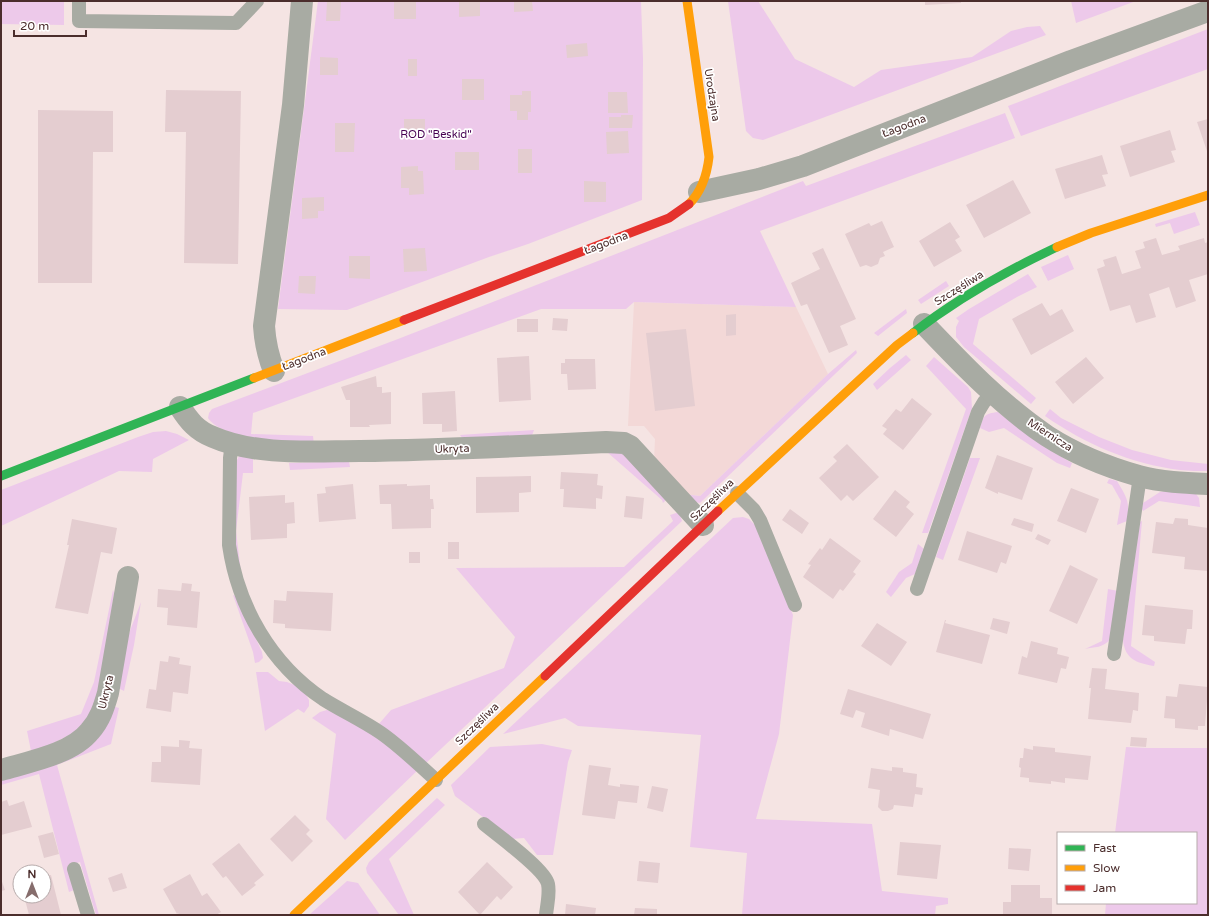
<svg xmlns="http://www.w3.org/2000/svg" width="1209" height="916" font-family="'Varela Round',sans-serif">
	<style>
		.built { fill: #f3d8d7 }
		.green { fill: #edc9ea }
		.building { fill: #e4cdd0 }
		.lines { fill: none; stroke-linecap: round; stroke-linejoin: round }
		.lane { stroke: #a8aba3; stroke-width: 14 }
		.street { stroke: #a8aba3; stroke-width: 22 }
		.fast { stroke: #30b455; stroke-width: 9 }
		.slow { stroke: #ff9f0a; stroke-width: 9 }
		.jam { stroke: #e5322d; stroke-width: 9 }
		.labels { text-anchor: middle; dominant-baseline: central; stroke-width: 3.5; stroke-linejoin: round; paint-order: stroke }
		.street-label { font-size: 11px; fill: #4b2d2c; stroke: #fff }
		.park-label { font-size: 11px; fill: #460051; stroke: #fff }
	</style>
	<rect width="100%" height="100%" fill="#f5e4e3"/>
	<path class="built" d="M634 302 796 307 828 374 700 496 684 494 654 461 655 439 644 426H628Z"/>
	<path class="green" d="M1 1H64V25L1 24Z
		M318 1H641L643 59 642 200 528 244 489 257 347 310 278 309Z
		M728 1H758L795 59 854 87 881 70 972 57 1011 31 1027 27 1040 26 1046 35 763 140 753 138 746 131Z
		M1071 1H1136L1076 23Z
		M1208 29V69L1021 136 1008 106Z
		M1005 113 1015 138 760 231 796 307 634 302 626 309H541L253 413 251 434 313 436 314 445C289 442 222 440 208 418L209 413 212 409 398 339 803 181 806 186Z
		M1195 212 1200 225 1174 234 1170 223 1156 227 1155 224Z
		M1068 255 1074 269 1048 281 1041 267Z
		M1028 274 1037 287 1017 297 979 319 973 344 1036 398 1031 404 964 347 956 337V327L959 321 956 318 969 309Z
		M946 281 949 286 921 304 918 300Z
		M906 309 907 313 878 336 874 333Z
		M856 350 857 353 700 503 695 502 684 494 700 496 828 374Z
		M906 355 911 360 877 390 873 384 890 368Z
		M934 357 968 387 971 392 972 408 928 533H922L966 409 926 366Z
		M1050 409 1061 418 1099 437 1132 450 1171 460 1208 464V471C1199 471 1189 471 1180 470 1131 464 1085 444 1045 416Z
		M998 412C1022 431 1045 448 1072 463L1070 468 1057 463 1004 428 989 432 980 428C984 415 984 414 998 412Z
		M534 430 531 438 466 443 460 435Z
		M166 431 177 434 189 440 153 459 152 472 119 471 1 526V490L138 437 153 432Z
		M608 448 628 456 667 499 663 503 662 500 607 452Z
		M249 455 253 459V473H243L236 531 242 581 235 550 236 462 239 456Z
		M348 456 350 467 290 470 289 463 323 462Z
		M970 458H980L943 560 936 557Z
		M1109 479 1117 481C1127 498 1130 501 1127 521L1117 525 1121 501 1112 485 1107 483Z
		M1165 491 1196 494 1199 498 1200 507 1159 501 1143 511 1142 509 1143 503 1160 492Z
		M679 512 682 521 425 764 378 725 391 710 504 668 515 637 456 568 624 567 673 521 670 515Z
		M743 517 749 519 755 525 793 615 779 734 756 819 872 824 882 891 948 898V904L936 906 935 915H742L747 853 690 847 701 735 578 726 565 718 503 734 733 518Z
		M1142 521 1131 646 1155 662 1154 666C1136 663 1125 659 1123 640L1140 522Z
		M918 544 924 549 915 574 906 578 891 597 886 592 899 572 912 563Z
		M1108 589 1118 591 1110 639C1104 648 1094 647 1085 649L1102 641Z
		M113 590 114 593 104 666 96 705 81 729 34 753 31 751 27 731 81 714 94 682Z
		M233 595 237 597 262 652 263 658 259 662 255 663 253 652Z
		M141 602 134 645 124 691 118 688 128 636Z
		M256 672H268L279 681 287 682 297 686 305 693 309 700V706L304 713 298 709 265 731Z
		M112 706 119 708 111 744 57 765 99 915H96L80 862 68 866 74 890 69 892 39 774 1 785V779L36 768Z
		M327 710C362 719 390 748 418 770L345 840 326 819 336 734 312 718 320 712Z
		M542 744 572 750 568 762 553 855H537L524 838 512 839 455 796 451 785 490 747Z
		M1126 747 1147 748H1208V915H1105L1106 903H1196V833H1115Z
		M437 798 445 805 389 859 414 915H399L367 873 366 868 369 862Z
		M347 881 358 883 380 915H309Z"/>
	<path class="building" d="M327 1H341L340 21H326Z
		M394 1H416V19H394Z
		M459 1H480V16L459 17Z
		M514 1H532L533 11 514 12Z
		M925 1H961V3L925 5Z
		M587 43 588 56 567 58 566 45Z
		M320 57 338 58V75H320Z
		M408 59H417V76H408Z
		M462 79H484V100H462Z
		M166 90 241 91 238 264 184 263 186 132H165Z
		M522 91H531V112H528V120H517V111H510V95H522Z
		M608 92H627L628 113H608Z
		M38 110 113 111V152H93L92 283H38Z
		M621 115H633L632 128H609V117H621Z
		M404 119H425V138H404Z
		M1208 119V154L1197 122Z
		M335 123H355L354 152H335Z
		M1170 130 1176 150 1171 151 1175 162 1130 177 1120 146Z
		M628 131 629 153 607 154 606 132Z
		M518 149H532V173H518Z
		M455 152H479V170H455Z
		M1102 155 1108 174 1102 175 1106 186 1065 199 1055 169Z
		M418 166V171H423L424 194 409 195V188H401V167Z
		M1013 180 1031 213 984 238 966 205Z
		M584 181 606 182V202H584Z
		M324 197V211H318V218L302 219V198Z
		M882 221 894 247 883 252 885 256 880 258 878 264 871 267 866 265 860 267 845 234 869 223 871 226Z
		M950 222 960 237 955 240 962 251 934 267 919 241Z
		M1156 238 1162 255 1180 250 1178 246 1204 238 1205 243 1208 242V274L1189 280 1196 301 1176 308 1169 287 1149 294 1156 317 1136 323 1130 305 1110 311 1097 269 1105 266 1103 260 1116 256 1122 274 1141 268 1135 251 1145 248 1143 242Z
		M425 248 427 271 404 272 403 249Z
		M823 248 856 319 840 326 848 345 829 353 807 304 801 306 791 283 820 269 812 253Z
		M349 256H370V279L349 278Z
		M299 276H316L315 294 298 293Z
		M1042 303 1050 316 1062 309 1074 331 1031 355 1012 319Z
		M736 314V335L726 336V315Z
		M553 318 568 319 567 331 552 330Z
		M517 319H538V332H517Z
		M686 329 695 406 655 411 646 333Z
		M529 356 531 400 499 402 497 358Z
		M1086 357 1104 378 1073 404 1055 382Z
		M565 359H595L596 389 568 390 567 374H561V363H565Z
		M376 376 377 387H382V393L391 392V424L369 425 370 427H350V400H346L341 387Z
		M455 391 457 431 442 432V424H423L422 393Z
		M912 398 932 414 903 450 883 434 887 429 882 426 896 409 901 412Z
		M847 444 879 477 853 501 847 495 841 501 819 478 837 461 833 457Z
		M997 455 1033 468 1022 500 998 492V494L985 488Z
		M561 472 598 474 597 485 603 486 602 499 596 498V509L563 507 564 489H560Z
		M531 476V492L519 493V512L476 513V477Z
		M353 484 356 519 319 522 317 494 326 493 325 487Z
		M407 484V486L430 485V499H433L434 509H431V528L392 529 391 504H380L379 485Z
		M1071 488 1099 499 1086 533 1057 521Z
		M895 490 910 502 906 507 914 514 896 537 873 519Z
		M285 495V503L294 502 295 523 287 524V538L251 540 249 497Z
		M626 496 644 498 642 519 624 517Z
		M790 509 809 523 802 534 782 520Z
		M1014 518 1034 524 1032 532 1011 525Z
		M1175 518 1188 519V525L1208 528V571L1184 569 1185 557 1152 553 1156 522 1173 524Z
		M72 519 117 528 112 554 101 552 88 614 55 608 69 545H67Z
		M967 531 1012 546 1006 564 1001 562 997 573 958 560Z
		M1038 534 1051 540 1048 545 1035 539Z
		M830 538 861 561 853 572 856 574 843 591 840 589 833 599 803 577 811 565 808 564 820 548 822 550Z
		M448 542H459V559H448Z
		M409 552H420V563H409Z
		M1070 565 1098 579 1077 624 1049 611Z
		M182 583 192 584 191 591 200 592 197 628 167 625 168 608 157 607 158 589 181 591Z
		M287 591 333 593 331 631 285 628V624L273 623 274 600 286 601Z
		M1145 605 1193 610 1192 629H1187L1185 644 1154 641V636L1142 635Z
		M993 618 1010 622 1007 634 990 629Z
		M945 620H946L945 623 990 635 982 664 936 652Z
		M877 623 907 642 891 666 861 646Z
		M1031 641 1058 648 1057 654 1069 657 1066 669 1061 668 1057 683 1018 674 1022 656 1027 658Z
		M169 656 180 658 179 664 191 666 188 694 173 692 171 712 146 708 149 689 156 690 160 661 168 662Z
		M1092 668 1107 669 1105 689 1139 693 1138 711 1133 710 1131 723 1088 719 1091 688H1089Z
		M1179 684 1208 687 1205 726H1198V730L1175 728V719L1164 718 1166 696 1177 697Z
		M848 689 931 714 923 739 890 729 889 736 861 727 865 713 856 710 853 718 840 714Z
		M1131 737 1147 738 1146 747 1130 746Z
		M179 740 190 741 189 748 202 749 200 785 151 782 152 762H161V746L179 747Z
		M1033 746 1055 748V752L1091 756 1088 780 1065 778V783L1051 781V784L1029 782V778L1020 777 1021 768 1019 767 1020 758H1023L1024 748 1033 750Z
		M589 765 611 768 608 785 620 787V784L639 786 637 803 618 801 615 819 582 815Z
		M892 767 903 768V772L917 774 916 787 923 788 922 795 915 794 913 807 894 805 893 809 888 811H882L878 807 880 790 868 788 871 768 892 771Z
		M652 786 668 789 663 812 647 808Z
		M7 800 9 806 24 801 32 827 1 835V802Z
		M295 815 310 830 306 834 313 841 292 862 270 839Z
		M53 832 59 854 44 858 38 836Z
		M900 842 941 845 937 879 897 875Z
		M239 843 264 875 254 883 256 885 242 896 226 876 223 878 212 864Z
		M1009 848 1031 849 1029 871 1008 869Z
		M639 861 660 863 658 883 637 881Z
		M487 862 513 887 501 900 497 896 480 915 458 892Z
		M122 873 127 888 113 892 108 878Z
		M190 874 202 896 207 893 221 912 216 915H179L178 913 177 914 163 889Z
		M51 875 61 915H29L24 896H44V877Z
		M1 879 5 890 1 891Z
		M1011 885H1040V898H1052V915L1003 914V902H1011Z
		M566 904 596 908 595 915H565Z
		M635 908 657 909V915H634Z"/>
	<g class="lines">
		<path class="lane" d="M79 1V21L236 23 257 1
			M232 443 230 458 229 545C238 607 271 664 323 699 342 711 362 720 381 733 401 747 418 764 436 780
			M737 493 754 510 760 520 795 605
			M917 589 978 412 984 402 993 393
			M1114 654 1140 476
			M484 824C497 835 545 869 548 884 550 894 547 905 546 915
			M74 869 88 915"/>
		<path class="street" d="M699 192 759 179 803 166 1071 61 1208 11
			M924 324C962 364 1001 405 1047 436 1075 454 1107 467 1139 476 1161 482 1185 483 1208 484
			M274 371C268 356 265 342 264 326L293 105 302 1
			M180 407C189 421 197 431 213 437 256 456 314 451 360 451 442 450 524 446 606 442L624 443 630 446 703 525
			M1 770C28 762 72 754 90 731 100 720 104 707 108 693L128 577"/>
		<path class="fast" d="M913 333C957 299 1006 271 1057 247
			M1 476 254 378"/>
		<path class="slow" d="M687 1 709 157C707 175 702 191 689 204
			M1057 247 1091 233 1208 195
			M254 378 404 320
			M718 511 897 345 913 333
			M294 915 545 676"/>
		<path class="jam" d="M404 320 669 218 689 204
			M545 676 718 511"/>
	</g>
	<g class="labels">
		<g class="street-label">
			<text transform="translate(712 95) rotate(81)">Urodzajna</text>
			<text transform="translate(904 126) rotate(-21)">Łagodna</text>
			<text transform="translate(606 243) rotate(-21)">Łagodna</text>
			<text transform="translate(959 288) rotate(-32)">Szczęśliwa</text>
			<text transform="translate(304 359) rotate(-21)">Łagodna</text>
			<text transform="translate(1050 435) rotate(33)">Miernicza</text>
			<text transform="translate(452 449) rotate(-2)">Ukryta</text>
			<text transform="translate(712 500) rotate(-44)">Szczęśliwa</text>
			<text transform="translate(106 692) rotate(-76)">Ukryta</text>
			<text transform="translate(477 724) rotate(-44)">Szczęśliwa</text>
		</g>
		<g class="park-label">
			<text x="436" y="134">ROD "Beskid"</text>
		</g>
	</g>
	<rect width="1209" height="916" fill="none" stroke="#4b2d2c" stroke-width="4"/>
	<rect x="1057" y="832" width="140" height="72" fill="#ffffff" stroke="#b7abab"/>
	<rect x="1065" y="845" width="20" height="6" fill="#30b455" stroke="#b7abab"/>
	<text x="1093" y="852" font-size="12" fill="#4b2d2c">Fast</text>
	<rect x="1065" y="865" width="20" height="6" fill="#ff9f0a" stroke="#b7abab"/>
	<text x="1093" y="872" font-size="12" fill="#4b2d2c">Slow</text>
	<rect x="1065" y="885" width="20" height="6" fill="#e5322d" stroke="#b7abab"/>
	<text x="1093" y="892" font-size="12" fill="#4b2d2c">Jam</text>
	<g transform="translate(32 884)"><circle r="19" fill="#ffffff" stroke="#b7abab"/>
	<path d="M0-3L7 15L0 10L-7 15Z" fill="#866d6c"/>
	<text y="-6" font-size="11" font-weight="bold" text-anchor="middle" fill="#4b2d2c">N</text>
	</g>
	<path d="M14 30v6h72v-6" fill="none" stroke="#4b2d2c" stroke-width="2"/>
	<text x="20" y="30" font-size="12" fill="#4b2d2c" stroke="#ffffff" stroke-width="3" paint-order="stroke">20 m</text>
</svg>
